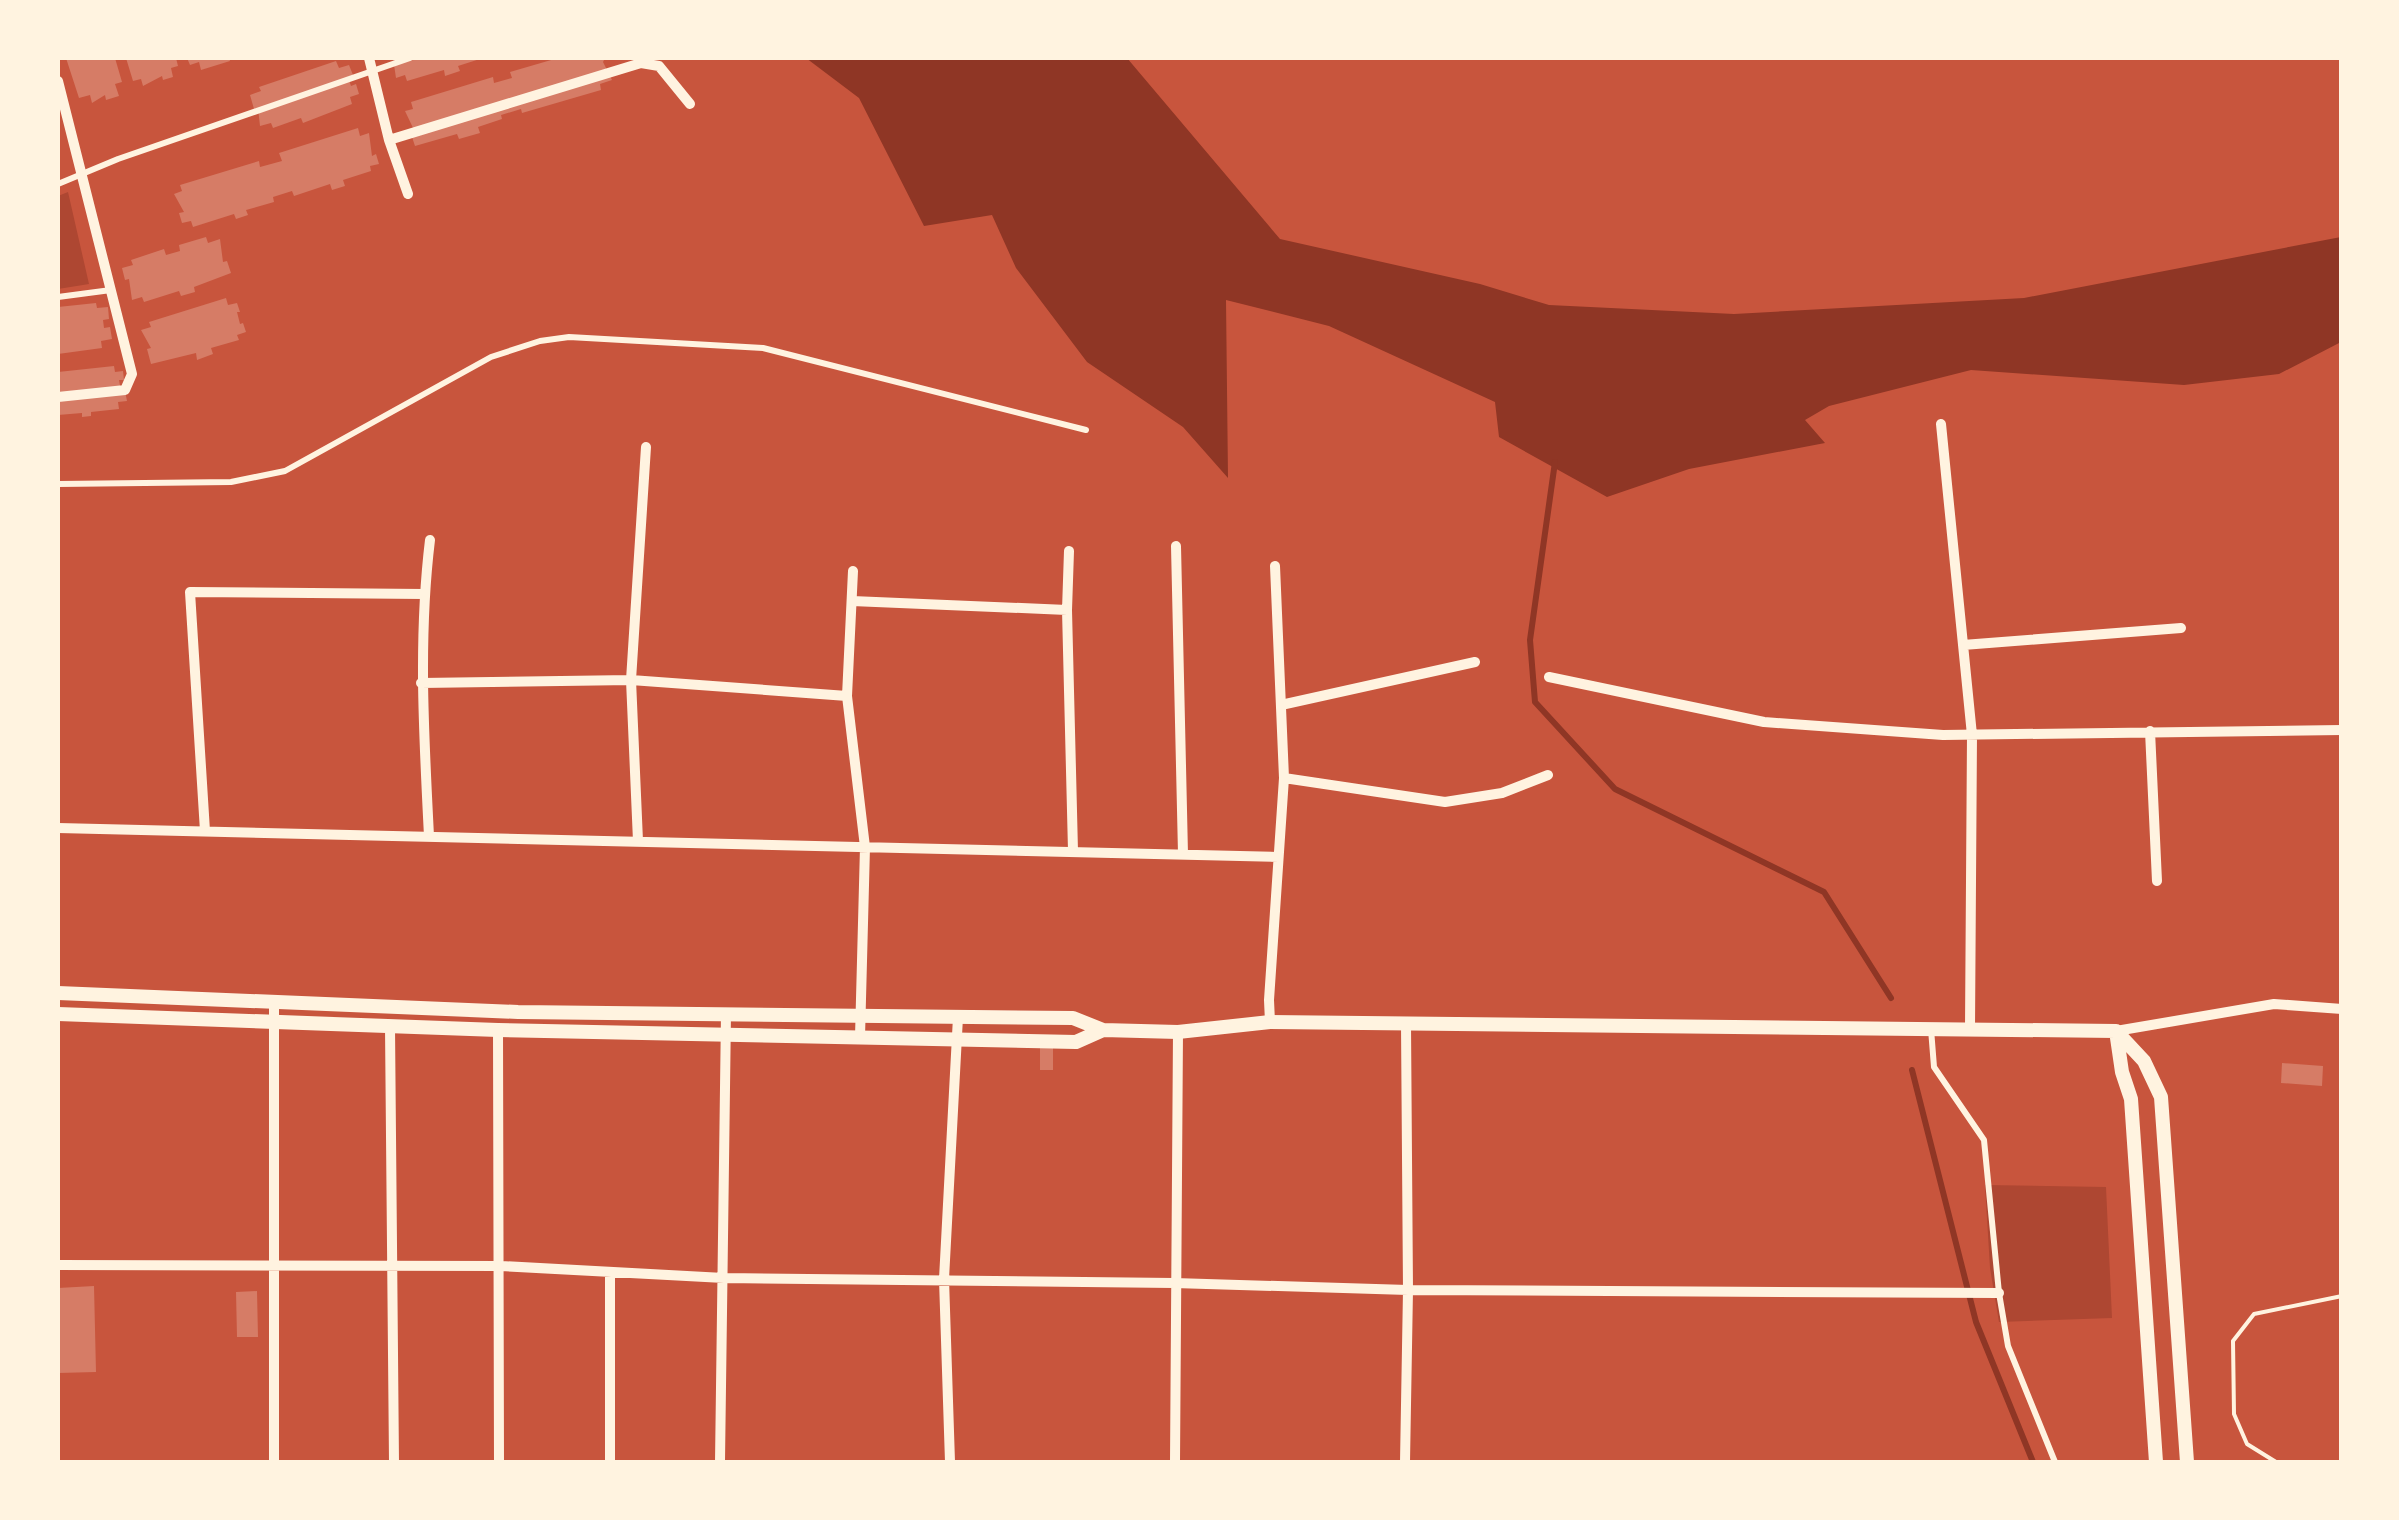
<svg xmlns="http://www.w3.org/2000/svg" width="2399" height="1520" font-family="'Work Sans',sans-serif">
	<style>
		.green { fill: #ae4732 }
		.water { fill: #8f3625 }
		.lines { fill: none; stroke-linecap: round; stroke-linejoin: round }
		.stream { stroke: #8f3625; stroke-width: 6 }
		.building { fill: #d67c66 }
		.path { stroke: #fff3e0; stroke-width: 4 }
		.service { stroke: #fff3e0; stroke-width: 6 }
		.minor { stroke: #fff3e0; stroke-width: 10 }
		.tertiary { stroke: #fff3e0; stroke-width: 14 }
	</style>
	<rect width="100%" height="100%" fill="#c8553d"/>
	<path class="green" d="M68 192 89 284 58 289V196Z
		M1985 1185 2106 1187 2112 1318 1999 1322 1990 1268Z"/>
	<path class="water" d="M806 58H1127L1280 239 1480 284 1549 305 1734 314 2024 298 2341 237V342L2279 374 2184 385 1971 370 1829 406 1805 420 1825 443 1689 469 1607 497 1499 437 1495 402 1329 326 1226 300 1228 478 1183 427 1087 362 1016 268 992 215 924 226 859 98Z"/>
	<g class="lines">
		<path class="stream" d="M1555 462 1530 640 1535 702 1615 789 1824 892 1891 998
			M1912 1070 1976 1322 2033 1462"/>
	</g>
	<path class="building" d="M66 58H115L122 82 115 84 119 96 106 100 105 95 92 103 90 95 79 98Z
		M126 58H176L178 66 171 68 173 77 163 80 162 76 143 86 141 79 133 81Z
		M187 58H229L230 61 201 70 199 62 190 65Z
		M393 58 419 60 483 58 458 66 460 71 445 76 444 70 407 81 405 75 396 78Z
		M558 58H605L603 62 612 80 600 84 601 90 522 113 521 109 501 115 502 119 478 127 480 133 459 139 457 134 415 146 410 131 414 130 405 111 413 109 411 102 493 77 494 83 512 78 510 72Z
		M336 61 339 68 349 65 353 75 348 77 351 86 356 84 359 94 350 97 352 104 303 123 301 118 273 128 271 123 260 126 258 108 254 109 250 95 261 91 259 87Z
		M358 128 360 136 369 133 372 156 376 154 379 164 370 166 371 171 343 180 345 186 332 190 330 184 294 196 292 191 273 197 274 202 246 210 248 215 236 219 234 214 193 227 191 221 182 223 179 213 184 212 174 194 182 191 180 185 259 161 260 167 282 161 279 153Z
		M206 237 208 243 220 239 223 262 227 261 231 273 194 287 195 292 181 296 179 291 144 302 142 297 132 300 129 279 125 280 122 268 133 265 131 260 164 249 166 255 180 251 179 245Z
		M226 298 228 305 237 303 240 312H237L240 324 243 323 246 332 237 335 239 340 211 348 213 354 197 360 196 353 151 364 147 349 151 348 141 330 151 327 149 322Z
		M96 303 97 308 108 307 109 319 103 320 104 328 110 327 112 339 101 341 102 348 58 354V307Z
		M114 366 115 372 123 371 124 380H119L121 391H125L127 401 118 402 119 409 91 412V416L82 417V413L58 415V372Z
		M1040 1041 1053 1042V1070H1040Z
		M2282 1063 2323 1066 2322 1086 2281 1083Z
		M94 1286 96 1372 58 1373V1288Z
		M257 1291 258 1337H237L236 1292Z"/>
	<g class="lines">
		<path class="path" d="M2276 1462 2247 1444 2234 1414 2233 1341 2254 1314 2342 1296"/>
		<path class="service" d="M58 184 118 159 410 58
			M58 297 111 290
			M58 484 231 482 285 471 491 357 540 341 569 337 763 348 1086 430
			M1931 1029 1934 1067 1984 1140 1999 1293 2008 1346 2055 1462"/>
		<path class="minor" d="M369 58 389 140 408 194
			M58 81 132 374 125 390 58 397
			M389 140 641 63 659 66 690 104
			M1941 424 1972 735 1970 1028
			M1176 546 1183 854
			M1069 551 1067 610 1073 851
			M853 571 847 696 865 847 860 1037
			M852 601 1067 610
			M1963 645 2181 628
			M1549 677 1764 722 1943 735 2342 730
			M421 683 631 680 847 696
			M1281 705 1475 662
			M2150 731 2157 881
			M1284 778 1445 802 1502 793 1548 775
			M58 828 1278 857
			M205 831 190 592 424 594
			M429 836C424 737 418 639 430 540
			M638 841 631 680 646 447
			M274 1002V1462
			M1270 1022 1269 1000 1284 778 1275 566
			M390 1027 394 1462
			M498 1030 499 1462
			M2116 1031 2274 1004 2342 1009
			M58 1265 501 1266 724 1278 1174 1283 1408 1290 1999 1293
			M610 1273V1462
			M720 1462 726 1013
			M950 1462 944 1279 958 1017
			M1175 1462 1178 1032
			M1405 1462 1408 1290 1406 1024"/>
		<path class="tertiary" d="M58 993 518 1012 1073 1018 1103 1030 1178 1032 1270 1022 2116 1031
			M58 1014 498 1030 1076 1042 1103 1030
			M2116 1031 2144 1061 2161 1097 2187 1462
			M2116 1031 2122 1072 2131 1099 2156 1462"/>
	</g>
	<rect width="2399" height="1520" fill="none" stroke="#fff3e0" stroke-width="120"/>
</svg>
